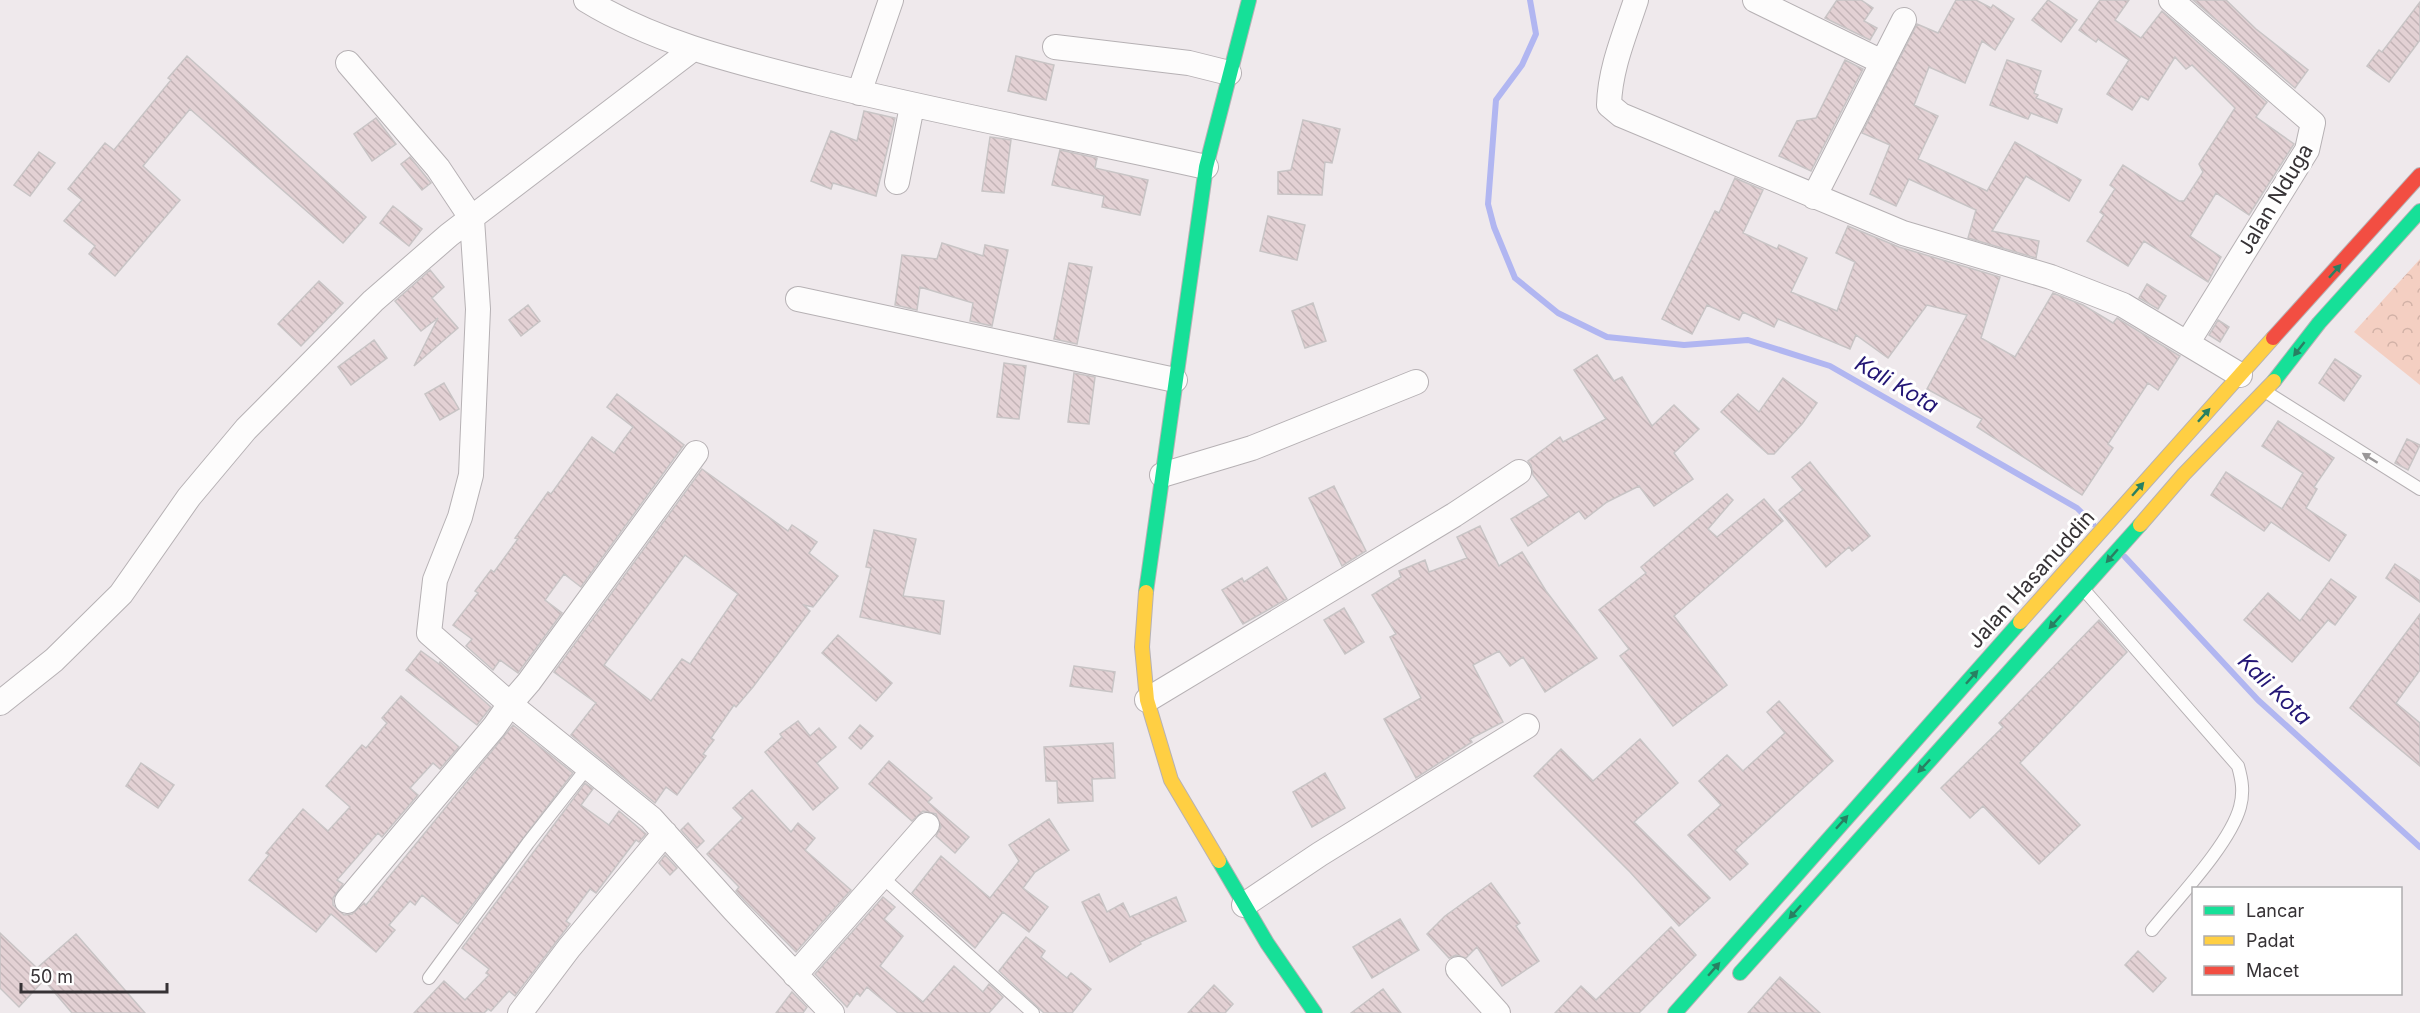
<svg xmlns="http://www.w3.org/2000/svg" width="2420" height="1013" font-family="Inter,sans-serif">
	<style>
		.park { fill: url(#park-crowns) }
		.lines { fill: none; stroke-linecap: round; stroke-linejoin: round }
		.stream { stroke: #b1b6f1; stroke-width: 6 }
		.building { fill: url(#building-back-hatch); stroke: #c8c4c5; stroke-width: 1.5; fill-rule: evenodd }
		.lane-casing { stroke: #b6b1b4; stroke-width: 14 }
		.street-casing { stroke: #b6b1b4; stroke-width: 26 }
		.fast-casing { stroke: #b6b1b4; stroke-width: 16 }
		.slow-casing { stroke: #b6b1b4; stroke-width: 16 }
		.jam-casing { stroke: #b6b1b4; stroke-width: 16 }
		.lane { stroke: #fdfcfc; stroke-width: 12 }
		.street { stroke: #fdfcfc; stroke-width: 24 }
		.fast { stroke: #16e098; stroke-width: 14 }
		.slow { stroke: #ffcf43; stroke-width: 14 }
		.jam { stroke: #f24e42; stroke-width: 14 }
		.oneway { fill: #288062 }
		.oneway2 { fill: #9a9798 }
		.labels { text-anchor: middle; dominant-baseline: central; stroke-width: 6; stroke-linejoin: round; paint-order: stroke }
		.street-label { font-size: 21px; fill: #363235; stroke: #fff }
		.water-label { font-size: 22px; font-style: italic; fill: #231675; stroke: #fff }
	</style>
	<defs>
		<pattern id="park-crowns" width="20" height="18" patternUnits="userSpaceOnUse" patternTransform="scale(1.5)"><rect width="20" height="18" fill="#f4cfc2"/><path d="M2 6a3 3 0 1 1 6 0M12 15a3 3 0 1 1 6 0" fill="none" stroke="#d2b2a7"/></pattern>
		<pattern id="building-back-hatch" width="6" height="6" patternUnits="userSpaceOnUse" patternTransform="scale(1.5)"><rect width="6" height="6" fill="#e3d1d4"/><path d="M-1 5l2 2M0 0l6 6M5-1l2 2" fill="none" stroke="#c3b4b7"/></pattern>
	</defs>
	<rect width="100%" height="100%" fill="#efe9ec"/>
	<path class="park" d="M2420 259V385L2354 332Z"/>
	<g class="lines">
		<path class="stream" d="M1530 0 1536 34 1522 65 1496 100 1488 204 1494 227 1515 278 1558 313 1607 337 1684 345 1748 340 1830 366 2077 508 2093 524
			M2125 557 2258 700 2420 847"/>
	</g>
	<path class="building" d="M1837 0H1861L1873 8 1864 21 1877 28 1870 40 1825 18Z
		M1956 0H1976L1991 8 1993 5 2014 19 1995 50 1982 41 1965 83 1929 67 1914 105 1938 116 1918 159 1987 191 2015 142 2081 180 2069 201 2026 176 1992 231 2039 241 2036 258 1968 238 1976 210 1909 179 1896 206 1870 194 1890 145 1862 133 1917 24 1938 33Z
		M2048 0 2077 20 2061 42 2032 20Z
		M2100 0H2129L2115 20 2141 38 2162 11 2267 102 2256 117 2294 144 2249 215 2216 193 2190 236 2221 257 2208 282 2144 241 2128 266 2087 241 2104 215 2100 212 2115 189 2110 185 2123 165 2179 201H2184L2203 172 2199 164 2235 108 2192 65 2186 69 2175 57 2148 100 2141 96 2132 110 2107 94 2129 60 2098 39 2096 42 2079 30Z
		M2193 0H2226L2256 29 2308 70 2295 88Z
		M2420 2V40L2389 82 2367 66 2379 50 2382 52Z
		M187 56 366 217 343 243 190 109 143 166 180 200 115 276 89 254 95 246 64 221 82 200 68 189 105 143 114 150 171 80 168 78Z
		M1016 56 1054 65 1046 100 1008 91Z
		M1845 60 1863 69 1811 171 1779 156 1797 121 1816 118Z
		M2007 60 2041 71 2034 93 2038 95 2036 98 2062 109 2057 123 2031 113 2028 119 1990 105Z
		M864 111 895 118 876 196 833 183 831 189 811 181 831 131 857 141Z
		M376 118 396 144 372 161 354 134Z
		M1303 120 1340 129 1332 163 1325 162 1322 195 1278 194V172L1291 170Z
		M990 137 1011 140 1004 193 982 191Z
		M1060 150 1097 158 1095 168 1148 180 1140 215 1102 207 1104 196 1052 185Z
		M39 152 55 163 30 196 14 185Z
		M410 157 431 183 422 190 401 164Z
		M1735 178 1763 190 1743 233 1777 249 1779 245 1807 258 1791 292 1837 311 1855 262 1836 253 1848 226 1899 247 2000 277 1981 338 2015 357 2053 293 2083 305 2113 323 2117 318 2180 356 2158 390 2148 383 2108 444 2113 448 2082 495 1977 427 1982 419 1927 389 1967 315 1927 305 1888 358 1856 335 1850 349 1778 319 1774 327 1743 312 1739 320 1707 305 1692 334 1662 319 1715 211 1719 213Z
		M393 206 422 229 409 246 380 223Z
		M1268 216 1305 225 1297 260 1260 251Z
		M942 243 983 256 985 245 1008 250 992 326 970 321 973 303 920 287 917 310 895 305 902 255 937 259Z
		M1069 263 1092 267 1077 344 1054 339Z
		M430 270 444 287 432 298 458 328 414 366 438 318 421 331 395 301Z
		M319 281 343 303 301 346 278 324Z
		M2147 284 2166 296 2158 309 2139 298Z
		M1313 303 1326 341 1305 348 1292 311Z
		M528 305 540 321 521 336 509 320Z
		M2218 320 2229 327 2220 342 2209 335Z
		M374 340 387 358 351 385 338 367Z
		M1597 355 1614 381 1622 377 1652 426 1674 405 1699 429 1674 453 1693 479 1654 506 1639 486 1607 502 1585 519 1579 511 1528 546 1511 519 1549 496 1533 475 1531 465 1528 461 1560 437 1563 442 1606 419 1574 370Z
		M2335 359 2361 376 2344 401 2319 383Z
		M1004 363 1026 366 1019 419 997 417Z
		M1074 373 1095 377 1089 424 1068 422Z
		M1783 378 1817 403 1802 424 1774 454H1768L1721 412 1738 394 1759 412Z
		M444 383 459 409 440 420 425 394Z
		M617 394 684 445 581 587 564 574 545 600 562 613 518 673 500 660 493 670 466 646 472 639 453 625 478 593 475 591 491 570 494 572 518 539 515 538 548 492 551 494 592 437 614 453 624 439 633 427 607 407Z
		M2278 421 2334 458 2314 487 2317 489 2306 508 2346 535 2329 561 2271 522 2264 531 2211 495 2226 472 2282 509 2303 473 2262 446Z
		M2407 439 2420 445 2408 470 2395 463Z
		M1810 462 1870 536 1852 551 1849 547 1826 567 1779 510 1803 490 1792 477Z
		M702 469 788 531 792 525 817 542 809 553 838 576 813 607 804 605 810 611 753 687 736 707 734 705 711 738 714 740 703 754 706 756 677 795 666 787 655 803 571 735 596 703 554 672ZM685 555 738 594 690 664 682 659 651 701 604 665Z
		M1334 486 1366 551 1342 566 1309 498Z
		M1727 494 1733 500 1708 529 1717 537 1764 499 1783 521 1674 616 1727 685 1673 726 1620 656 1629 649 1599 610 1646 573 1641 567Z
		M1480 526 1499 566 1522 552 1546 591 1597 658 1545 692 1523 657 1510 666 1499 651 1473 665 1503 722 1470 739 1472 742 1416 778 1384 719 1421 698 1390 637 1396 634 1372 595 1401 577 1399 571 1425 560 1429 572 1467 558 1457 537Z
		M874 530 916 539 903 596 944 601 940 634 860 617 871 568 866 567Z
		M2395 564 2420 581V602L2386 578Z
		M1267 567 1287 599 1243 624 1222 590 1242 578 1244 582Z
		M2331 579 2356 597 2335 625 2328 620 2292 662 2244 620 2268 593 2300 621Z
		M1344 608 1364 642 1345 654 1324 620Z
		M2420 614V670L2396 703 2420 723V766L2350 708Z
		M2099 620 2127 652 2020 763 2080 825 2039 864 1983 806 1970 818 1941 788 2003 727 1999 723Z
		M838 635 892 683 876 701 822 653Z
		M421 651 439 664 440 662 491 707 477 725 406 670Z
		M1074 666 1115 672 1112 692 1070 686Z
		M401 696 459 747 440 769 433 763 410 788 418 795 382 837 378 833 337 880 343 884 333 898V905L344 915 352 914 364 903 366 905 513 725 573 773 458 924 422 895 415 905 410 901 389 925 395 930 376 952 331 914 316 932 249 880 269 855 266 853 303 809 328 831 350 807 326 786 362 745 366 748 387 723 382 718Z
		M1779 701 1833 761 1735 850 1748 864 1730 880 1688 835 1721 805 1699 781 1727 755 1743 771 1785 733 1767 712Z
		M798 721 810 736 819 728 836 747 817 763 838 788 813 810 765 752 782 737 780 734Z
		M860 725 873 736 861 749 849 738Z
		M1640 739 1678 783 1634 822 1710 898 1679 926 1630 872 1534 776 1561 749 1593 781Z
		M1113 743 1115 778 1092 779 1093 801 1058 803 1057 781H1046L1044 747Z
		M889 761 932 798 928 802 969 837 955 853 936 836 941 827 936 814 923 811 912 821 869 784Z
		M141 763 174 785 158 808 126 786Z
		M1325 773 1345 808 1312 827 1293 792Z
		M585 783 593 789 581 805 609 825 619 811 646 834 639 842 636 840 596 893 590 889 566 921 570 924 515 996 509 991 491 1011 488 1009 484 1013H414L444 981 465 1000 489 975 486 973 489 969 462 948Z
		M752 790 791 832 798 823 815 838 805 850 851 890 796 952 744 900 736 891 739 887 707 854 743 818 733 808Z
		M1049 819 1069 850 1035 872 1023 888 1048 907 1029 932 1003 912 975 948 912 893 941 856 990 898 1019 861 1009 845Z
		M688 823 704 841 697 848 681 830Z
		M665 855 677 868 670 875 659 863Z
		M1491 883 1520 923 1516 926 1539 961 1502 986 1477 947 1466 958 1456 955 1449 958 1427 934 1445 916Z
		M1099 894 1107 912 1123 903 1130 917 1176 897 1186 921 1140 942 1141 944 1110 962 1082 902Z
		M883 897 895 907 884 919 903 936 880 966 923 1002 954 966 983 992 989 984 1003 997 989 1013H898L867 987 860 996 857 993 847 1007 815 974Z
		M1400 919 1419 950 1372 978 1353 947Z
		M1671 927 1696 955 1639 1013H1555L1581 986 1596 1000Z
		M0 933 37 968 76 934 145 1013H72L44 980 19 1007 0 988Z
		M1026 937 1045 951 1041 957 1067 978 1071 973 1091 989 1072 1013H1044L999 971Z
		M2138 951 2166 978 2153 992 2125 965Z
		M1780 977 1820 1013H1748Z
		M1214 985 1233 1004 1225 1013H1188Z
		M1383 989 1401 1013H1351Z
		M792 992 807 1007 803 1013H776Z"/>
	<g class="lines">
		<defs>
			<path id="lane" d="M2266 392 2420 489
				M2085 591 2238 766C2242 780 2244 792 2240 807 2230 844 2177 899 2152 930
				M881 876 1033 1013
				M429 978 528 843 587 768"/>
			<path id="street" d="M586 0C656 43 737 62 816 82 945 114 1076 138 1206 167
				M1636 0C1625 34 1610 68 1609 105L1621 115 1903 233 2051 277 2123 305 2240 375
				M1755 0 1882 62
				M2171 0 2313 123 2307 150 2188 342
				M1055 47 1189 63 1229 73
				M348 63 438 168 472 219 478 309 471 475 460 517 435 580 429 633 510 704 529 682 696 453
				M859 93 891 0
				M897 182 912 106
				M1814 197 1904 20
				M798 299 1175 380
				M1162 475 1252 448 1416 382
				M1147 700 1454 515 1519 472
				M0 703 54 660 121 594 189 497 246 429 373 301 449 235 693 49
				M347 901 494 727 510 704 651 818 734 910 832 1013
				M1244 905 1320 854 1527 726
				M1458 969 1498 1013
				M795 975 927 825
				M520 1013 569 948 665 833"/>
			<path id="fast" d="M2274 381 2319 323 2420 211
				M1146 592 1206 167 1249 0
				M1219 861 1267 943 1315 1013
				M1740 973 2140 525
				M1675 1013 2020 622"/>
			<path id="slow" d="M2140 525 2184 474 2274 381
				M1146 592 1142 647 1147 700 1171 780 1219 861
				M2020 622 2273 338"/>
			<path id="jam" d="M2273 338 2420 175"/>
		</defs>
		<use href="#lane" class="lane-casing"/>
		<use href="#street" class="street-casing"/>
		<use href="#fast" class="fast-casing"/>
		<use href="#slow" class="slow-casing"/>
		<use href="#jam" class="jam-casing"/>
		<use href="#lane" class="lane"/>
		<use href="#street" class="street"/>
		<use href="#fast" class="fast"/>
		<use href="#slow" class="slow"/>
		<use href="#jam" class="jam"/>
	</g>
	<defs><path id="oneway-solid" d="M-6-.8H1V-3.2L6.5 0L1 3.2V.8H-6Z" transform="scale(1.5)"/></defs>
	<g class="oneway">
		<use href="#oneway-solid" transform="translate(2335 271) rotate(-48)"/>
		<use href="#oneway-solid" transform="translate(2299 349) rotate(128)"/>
		<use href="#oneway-solid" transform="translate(2204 415) rotate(-48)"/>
		<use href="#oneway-solid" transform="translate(2138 489) rotate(-49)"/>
		<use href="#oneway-solid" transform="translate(2112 556) rotate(131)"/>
		<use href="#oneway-solid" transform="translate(2055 622) rotate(132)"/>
		<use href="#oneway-solid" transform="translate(1972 677) rotate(-48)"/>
		<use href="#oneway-solid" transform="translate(1924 766) rotate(133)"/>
		<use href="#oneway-solid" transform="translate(1842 822) rotate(-48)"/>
		<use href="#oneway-solid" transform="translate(1795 912) rotate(132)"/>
		<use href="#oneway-solid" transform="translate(1714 969) rotate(-49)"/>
	</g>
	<use class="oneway2" href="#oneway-solid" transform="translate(2370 458) rotate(-148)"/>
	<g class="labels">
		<g class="street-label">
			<text transform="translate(2275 199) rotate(-59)">Jalan Nduga</text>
			<text transform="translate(2031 579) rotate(-48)">Jalan Hasanuddin</text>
		</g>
		<g class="water-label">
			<text transform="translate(1897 384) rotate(30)">Kali Kota</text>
			<text transform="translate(2275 689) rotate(44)">Kali Kota</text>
		</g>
	</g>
	<rect x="2192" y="887" width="210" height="108" fill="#ffffff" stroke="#afadae" stroke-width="1.5"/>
	<rect x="2204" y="906" width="30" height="9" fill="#16e098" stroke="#afadae" stroke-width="1.5"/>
	<text x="2246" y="917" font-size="18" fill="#363235">Lancar</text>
	<rect x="2204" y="936" width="30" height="9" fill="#ffcf43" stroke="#afadae" stroke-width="1.5"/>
	<text x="2246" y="947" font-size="18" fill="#363235">Padat</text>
	<rect x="2204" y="966" width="30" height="9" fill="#f24e42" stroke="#afadae" stroke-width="1.5"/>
	<text x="2246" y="977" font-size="18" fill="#363235">Macet</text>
	<path d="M21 983v9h146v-9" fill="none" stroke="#363235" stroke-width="3"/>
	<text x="30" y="983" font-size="18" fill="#363235" stroke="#ffffff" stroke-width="4.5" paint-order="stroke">50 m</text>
</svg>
